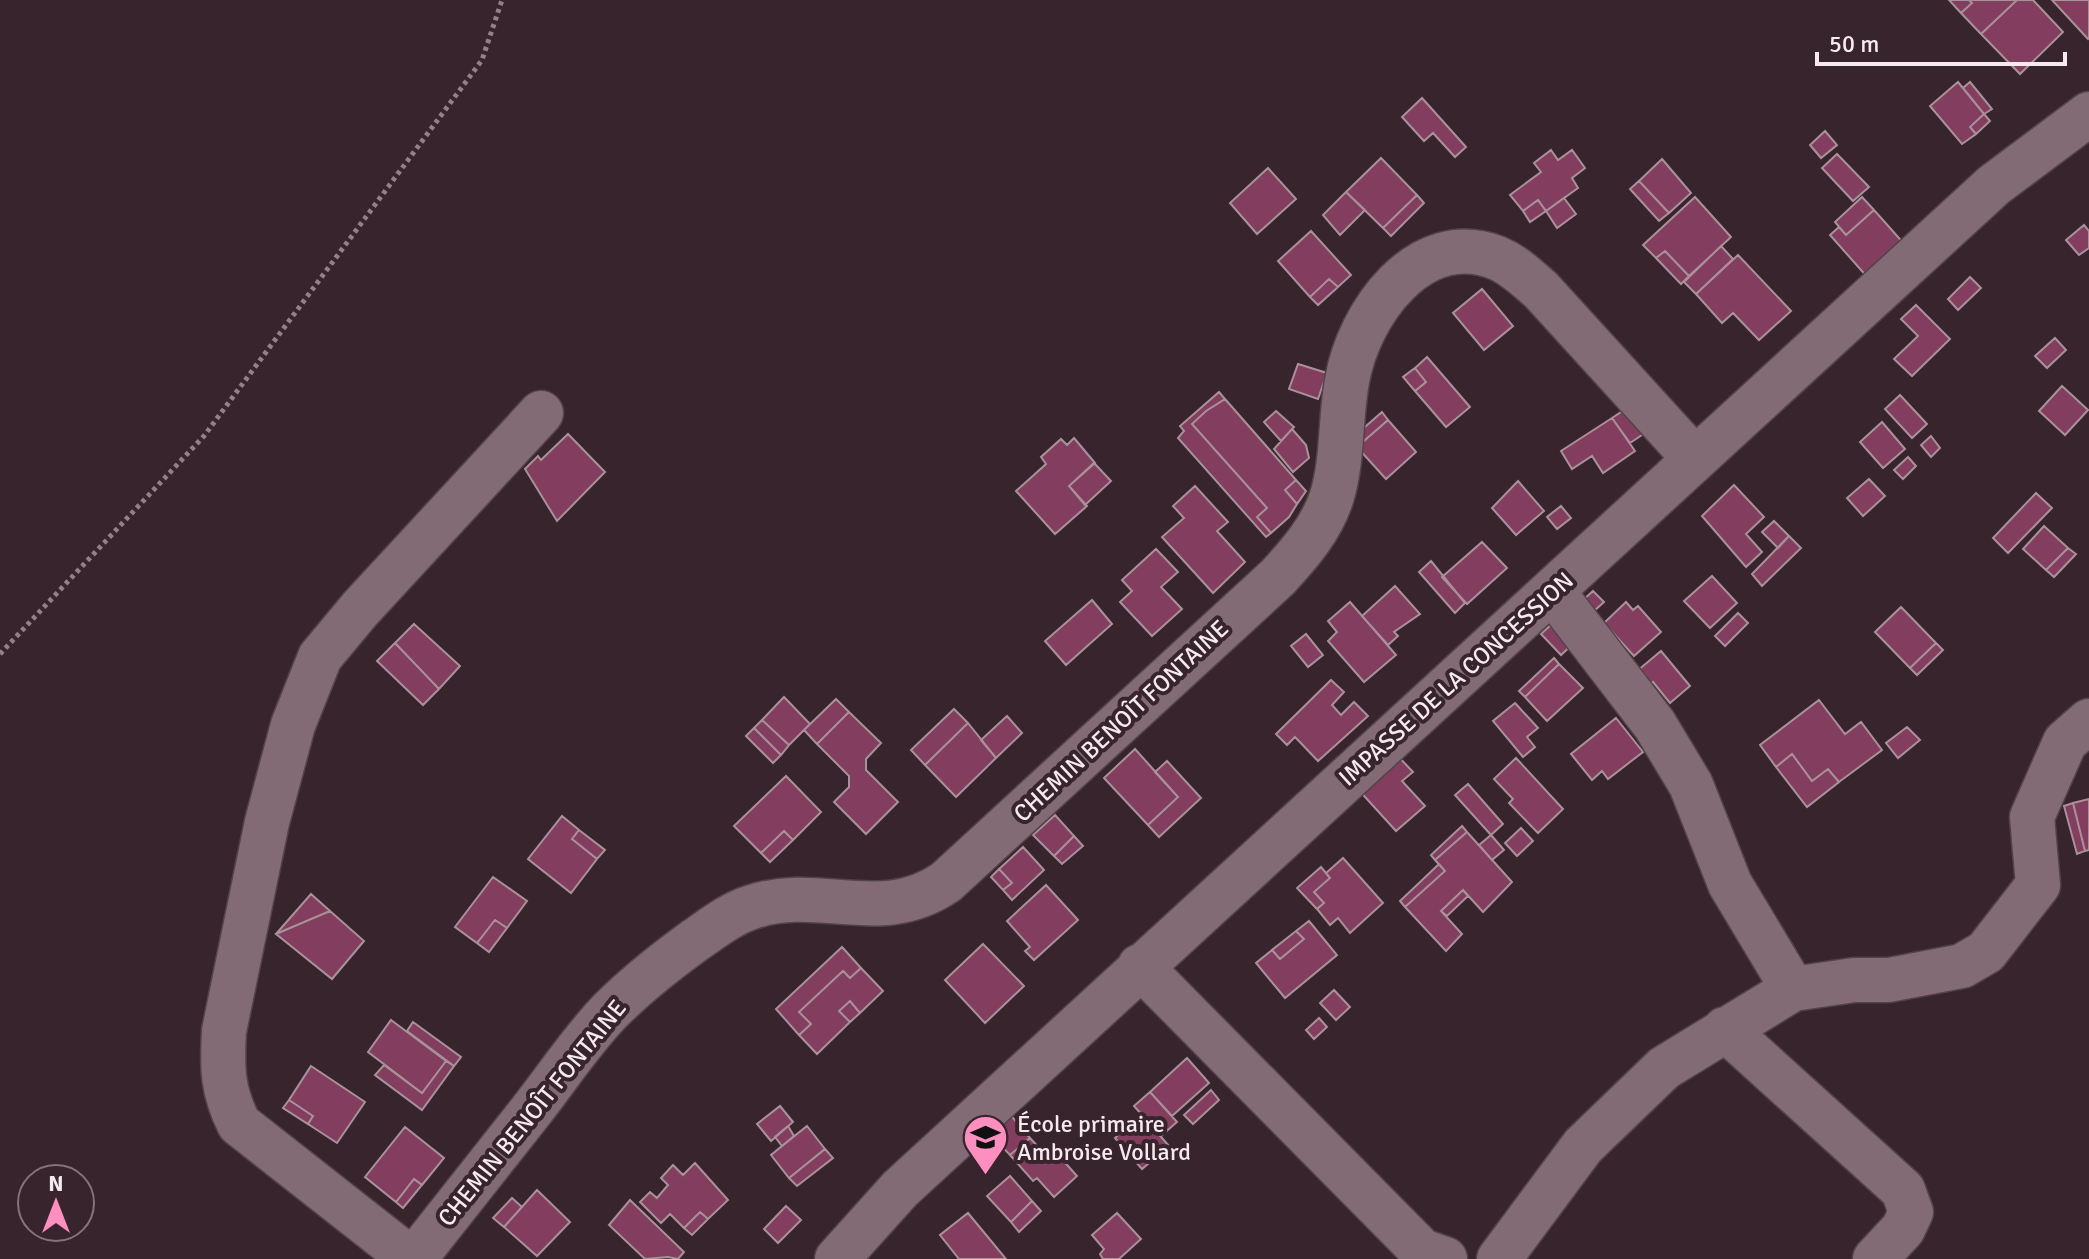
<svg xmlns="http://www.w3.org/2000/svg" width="2089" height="1259" font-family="Signika,sans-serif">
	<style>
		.building { fill: #833d5e; stroke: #a9919a; stroke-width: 2 }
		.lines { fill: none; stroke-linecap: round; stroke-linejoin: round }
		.minor-casing { stroke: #524249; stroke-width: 47 }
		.path { stroke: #918188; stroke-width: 5; stroke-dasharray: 4 4; stroke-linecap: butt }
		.minor { stroke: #826b74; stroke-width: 44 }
		.labels { text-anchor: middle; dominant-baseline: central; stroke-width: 8; stroke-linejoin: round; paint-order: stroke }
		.street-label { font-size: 24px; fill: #f7eaef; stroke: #37242c }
		.poi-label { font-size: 24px; fill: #f7eaef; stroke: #37242c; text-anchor: start }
	</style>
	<rect width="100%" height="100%" fill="#37242c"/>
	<path class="building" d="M1949 0H1969L1972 3 1961 13Z
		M1969 0H2017L1981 34 1961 13 1972 3Z
		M2017 0H2033L2063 32 2020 74 1981 34Z
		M2052 0H2089V38L2088 39Z
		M1958 82 1984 114 1970 127 1976 134 1962 144 1930 106Z
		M1970 82 1992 109 1984 114 1963 88Z
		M1422 98 1466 147 1455 157 1433 133 1424 141 1402 117Z
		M1984 114 1990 121 1976 134 1970 127Z
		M1825 131 1837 145 1821 158 1810 145Z
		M1551 150 1558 160 1572 150 1585 168 1572 178 1578 188 1546 211 1538 200 1523 211 1510 195 1541 172 1534 163Z
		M1837 154 1869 187 1853 201 1822 168Z
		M1381 158 1417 195 1383 228 1346 192Z
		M1662 159 1691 193 1669 213 1639 181Z
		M1268 168 1296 199 1257 234 1230 203Z
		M1639 181 1669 213 1659 221 1630 189Z
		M1346 192 1365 210 1340 235 1323 215Z
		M1417 195 1424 203 1391 236 1383 228Z
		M1695 197 1731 237 1689 276 1665 251 1656 258 1643 245Z
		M1862 197 1874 210 1846 235 1835 222Z
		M1564 198 1576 214 1557 228 1546 211Z
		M1538 200 1546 211 1530 222 1523 211Z
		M1874 210 1906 246 1869 279 1830 235 1839 227 1846 235Z
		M2084 225 2089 231V248L2079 255 2066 240Z
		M1311 231 1351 275 1338 287 1329 279 1310 297 1278 261Z
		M1721 246 1733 259 1696 294 1684 282Z
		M1665 251 1689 276 1681 284 1656 258Z
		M1738 255 1791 311 1759 340 1733 313 1722 323 1696 294Z
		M1970 277 1981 288 1958 310 1948 299Z
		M1329 279 1338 287 1318 305 1310 297Z
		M1482 289 1513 326 1484 350 1453 313Z
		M1916 305 1950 339 1912 376 1894 359 1918 336 1901 319Z
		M2055 338 2066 350 2047 368 2035 356Z
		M1427 357 1470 407 1446 427 1415 391 1426 382 1415 368Z
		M1298 364 1327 373 1318 399 1289 389Z
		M1415 368 1426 382 1415 391 1403 377Z
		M2062 386 2088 410 2065 435 2039 411Z
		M1219 392 1225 399 1206 411 1192 424 1267 508 1257 517 1271 533 1266 537 1178 438 1184 431 1180 426Z
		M1900 395 1927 424 1912 438 1885 409Z
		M1225 399 1296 480 1285 490 1297 504 1289 517 1271 533 1257 517 1267 508 1192 424 1206 411Z
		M1630 406 1651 429 1630 443 1612 418Z
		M1276 411 1294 427 1281 441 1264 422Z
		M1382 412 1388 420 1357 447V434Z
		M1612 418 1635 451 1603 473 1592 456 1572 469 1561 451Z
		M1388 420 1416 452 1386 479 1357 447Z
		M1882 422 1905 449 1883 468 1860 442Z
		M1292 429 1306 445 1309 458 1293 472 1274 449Z
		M568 434 605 472 557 521 525 469 538 456 541 460Z
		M1931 436 1940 448 1931 457 1921 445Z
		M1074 438 1095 463 1069 486 1087 506 1055 534 1016 491 1046 464 1041 457 1061 439 1067 445Z
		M1908 457 1916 466 1903 479 1894 470Z
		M1094 463 1111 481 1085 505 1069 486Z
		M1869 479 1885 496 1863 516 1847 498Z
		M1296 480 1306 491 1297 504 1285 490Z
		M1518 481 1544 511 1516 535 1492 508Z
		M1734 485 1764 517 1746 534 1762 552 1746 567 1702 516Z
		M1195 486 1228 522 1217 531 1245 562 1213 593 1162 537 1184 518 1173 506Z
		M2036 493 2052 508 2008 553 1993 538Z
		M1561 506 1571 518 1557 529 1547 517Z
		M1774 521 1789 536 1778 548 1762 532Z
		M2044 526 2068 548 2046 570 2023 549Z
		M1789 536 1801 548 1762 586 1752 574Z
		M1482 542 1507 568 1467 604 1442 577Z
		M2068 548 2076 554 2054 577 2046 570Z
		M1156 549 1178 572 1161 587 1182 609 1152 636 1120 602 1132 591 1122 580Z
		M1431 561 1465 603 1455 613 1419 572Z
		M1712 576 1737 603 1710 628 1684 601Z
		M1395 586 1420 614 1394 632 1398 636 1388 645 1362 616Z
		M1593 591 1604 602 1593 612 1583 600Z
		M1092 600 1112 624 1066 665 1045 641Z
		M1350 602 1396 655 1364 682 1328 641 1337 632 1328 621Z
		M1626 602 1633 610 1638 606 1661 632 1634 656 1604 623Z
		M1901 607 1936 643 1910 668 1875 632Z
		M1738 613 1748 623 1725 646 1715 636Z
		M1555 621 1575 642 1561 655 1541 634Z
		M414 624 460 666 439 689 395 643Z
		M1306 634 1323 655 1308 667 1291 646Z
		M395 643 439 689 423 705 377 661Z
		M1936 643 1943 650 1917 675 1910 668Z
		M1661 651 1690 686 1670 703 1653 682 1649 685 1637 671Z
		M1554 658 1559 664 1525 697 1519 691Z
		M1559 664 1583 688 1547 721 1525 697Z
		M1331 680 1344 692 1332 705 1341 715 1354 702 1368 716 1318 761 1295 737 1287 745 1276 734Z
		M784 697 810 724 789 745 762 720Z
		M836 699 849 712 817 744 804 730Z
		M1819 700 1845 734 1861 722 1882 750 1839 782 1828 769 1812 781 1792 754 1776 767 1760 745Z
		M1515 703 1538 728 1527 737 1535 747 1523 757 1493 721Z
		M954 709 968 723 925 765 911 750Z
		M849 712 881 743 866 759V770L898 802 866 834 834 802 849 787V776L817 744Z
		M1007 716 1022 733 996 758 981 740Z
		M1616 718 1643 752 1608 779 1602 771 1592 780 1571 754Z
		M762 720 789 745 781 755 754 728Z
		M968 723 996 758 956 797 925 765Z
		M1907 727 1920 740 1898 758 1886 743Z
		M754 728 781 755 773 763 746 736Z
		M1135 749 1178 797 1148 825 1104 778Z
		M1395 753 1413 772 1402 781 1425 806 1396 831 1356 787Z
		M1792 754 1812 781 1828 769 1839 782 1807 807 1776 767Z
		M1516 758 1563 809 1538 833 1509 803 1513 799 1494 779Z
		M1167 761 1201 798 1159 837 1148 825 1178 797 1155 772Z
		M786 776 821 812 793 840 784 831 761 853 734 826Z
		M1468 784 1503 824 1491 835 1455 795Z
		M2089 799V850L2085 851 2073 803Z
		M2073 803 2085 851 2077 854 2064 806Z
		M1055 815 1074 836 1054 856 1033 835Z
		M562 816 579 830 572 839 597 859 571 893 528 859Z
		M1462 826 1467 832 1435 860 1431 855Z
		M1521 828 1533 841 1517 856 1505 843Z
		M579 830 605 850 597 859 572 839Z
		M784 831 793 840 770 862 761 853Z
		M1467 832 1512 882 1483 912 1463 890 1441 911 1462 934 1446 951 1405 907 1445 871 1435 860Z
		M1491 835 1504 850 1492 860 1479 845Z
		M1074 836 1083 846 1062 864 1054 856Z
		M1023 847 1044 870 1012 900 1003 890 1012 883 999 869Z
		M1343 858 1383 903 1350 933 1338 918 1330 925 1317 909 1324 903 1314 892 1330 878 1326 873Z
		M1439 864 1445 871 1405 907 1400 901Z
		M1321 867 1330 878 1314 892 1324 903 1317 909 1297 888Z
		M999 869 1012 883 1003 890 991 877Z
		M493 877 527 901 507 928 495 920 477 943 455 927Z
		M1046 885 1078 920 1034 960 1025 951 1030 947 1007 921Z
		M1463 890 1468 896 1447 916 1441 911Z
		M311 894 330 911 276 934Z
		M330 911 364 941 332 979 276 934Z
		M495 920 507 928 489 952 477 943Z
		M1309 921 1337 955 1285 998 1256 963 1272 950 1280 959 1304 939 1296 931Z
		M1296 931 1304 939 1280 959 1272 950Z
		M983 944 1024 986 985 1023 945 980Z
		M842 947 861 968 850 978 843 971 799 1012 811 1024 799 1035 776 1009Z
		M861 968 883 991 860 1013 850 1001 839 1011 850 1022 817 1054 799 1035 811 1024 799 1012 843 971 850 978Z
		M1334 990 1350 1007 1336 1020 1320 1003Z
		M850 1001 860 1013 850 1022 839 1011Z
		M1319 1018 1327 1027 1314 1039 1306 1030Z
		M391 1020 446 1061 422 1093 368 1052Z
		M413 1022 461 1057 454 1066 407 1031Z
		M1187 1058 1209 1083 1172 1116 1150 1092Z
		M446 1061 454 1066 422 1110 375 1075 384 1065 422 1093Z
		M311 1066 365 1102 337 1143 308 1124 313 1116 289 1100Z
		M1211 1090 1219 1100 1193 1124 1184 1115Z
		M1150 1092 1177 1122 1161 1136 1134 1106Z
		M289 1100 313 1116 308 1124 283 1108Z
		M780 1106 793 1122 771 1141 757 1124Z
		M1008 1112 1030 1138 1010 1155 988 1132Z
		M1141 1114 1169 1146 1142 1169 1115 1138Z
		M788 1126 794 1136 782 1146 775 1137Z
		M807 1126 825 1149 789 1178 771 1155Z
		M405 1127 444 1158 422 1185 414 1179 396 1202 365 1177Z
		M1030 1138 1053 1163 1060 1157 1077 1176 1054 1197 1037 1178 1033 1181 1010 1155Z
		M825 1149 833 1158 797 1186 789 1178Z
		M695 1163 728 1200 708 1219 700 1212 684 1228 670 1214 661 1223 640 1202 650 1192 657 1198 668 1185 661 1178 673 1165 683 1175Z
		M1010 1176 1032 1201 1011 1222 987 1196Z
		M414 1179 422 1185 403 1208 396 1202Z
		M537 1190 570 1222 537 1256 504 1227Z
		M512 1198 522 1207 504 1227 493 1218Z
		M630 1200 684 1252 678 1259 668 1257 645 1259 609 1225Z
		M1032 1201 1041 1211 1019 1232 1011 1222Z
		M786 1206 801 1220 778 1243 764 1229Z
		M700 1212 708 1219 692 1235 684 1228Z
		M968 1213 1006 1259H959L940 1235Z
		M1117 1213 1141 1239 1119 1259H1103L1100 1254 1104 1249 1092 1235Z"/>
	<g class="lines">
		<defs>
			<path id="minor" d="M1553 592 1655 725 1691 785 1730 884 1793 989
				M1140 966 1422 1251 1445 1259
				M1725 1029 1903 1190 1911 1212 1903 1229 1875 1259
				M411 1259 239 1124C222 1090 222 1068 224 1031L267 822 293 725 320 657 360 609 541 413
				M414 1259C453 1210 492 1160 531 1111 557 1078 581 1041 610 1011 636 985 665 962 694 941 713 928 730 914 752 907 821 884 881 927 946 882L1278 577C1300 553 1322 528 1332 496 1343 459 1340 419 1347 381 1358 315 1419 227 1497 258 1514 265 1527 278 1541 290L1695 459
				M837 1259 900 1189 1994 185 2089 114
				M1499 1259 1583 1146 1664 1068 1793 989 1854 980H1889L1962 966 1986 952 2038 885 2032 817 2065 742 2089 721"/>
		</defs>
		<use href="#minor" class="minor-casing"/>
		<path class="path" d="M0 654 204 436 482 60 502 0"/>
		<use href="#minor" class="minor"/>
	</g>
	<defs>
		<symbol id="school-pin" viewBox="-11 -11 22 30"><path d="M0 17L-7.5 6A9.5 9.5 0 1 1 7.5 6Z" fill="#fd8ec0" stroke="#37242c"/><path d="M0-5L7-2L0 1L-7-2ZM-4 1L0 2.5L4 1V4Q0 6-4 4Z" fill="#111"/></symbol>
	</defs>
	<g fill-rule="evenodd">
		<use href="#school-pin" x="960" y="1112" width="51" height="69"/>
	</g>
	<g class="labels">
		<g class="street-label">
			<text transform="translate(1456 679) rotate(-42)">IMPASSE DE LA CONCESSION</text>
			<text transform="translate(1121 721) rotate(-43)">CHEMIN BENOÎT FONTAINE</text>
			<text transform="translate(532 1113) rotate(-51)">CHEMIN BENOÎT FONTAINE</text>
		</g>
		<g class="poi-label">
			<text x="1017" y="1124">École primaire<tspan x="1017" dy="28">Ambroise Vollard</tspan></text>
		</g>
	</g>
	<g transform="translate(56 1203)"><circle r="38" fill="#37242c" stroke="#84737a" stroke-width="2"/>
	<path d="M0-6L14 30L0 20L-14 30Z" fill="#fd8ec0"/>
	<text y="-12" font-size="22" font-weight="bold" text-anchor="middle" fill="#f7eaef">N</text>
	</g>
	<path d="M1817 52v12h248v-12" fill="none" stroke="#f7eaef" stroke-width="4"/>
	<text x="1829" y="52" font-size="24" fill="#f7eaef" stroke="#37242c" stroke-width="6" paint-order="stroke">50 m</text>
</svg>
